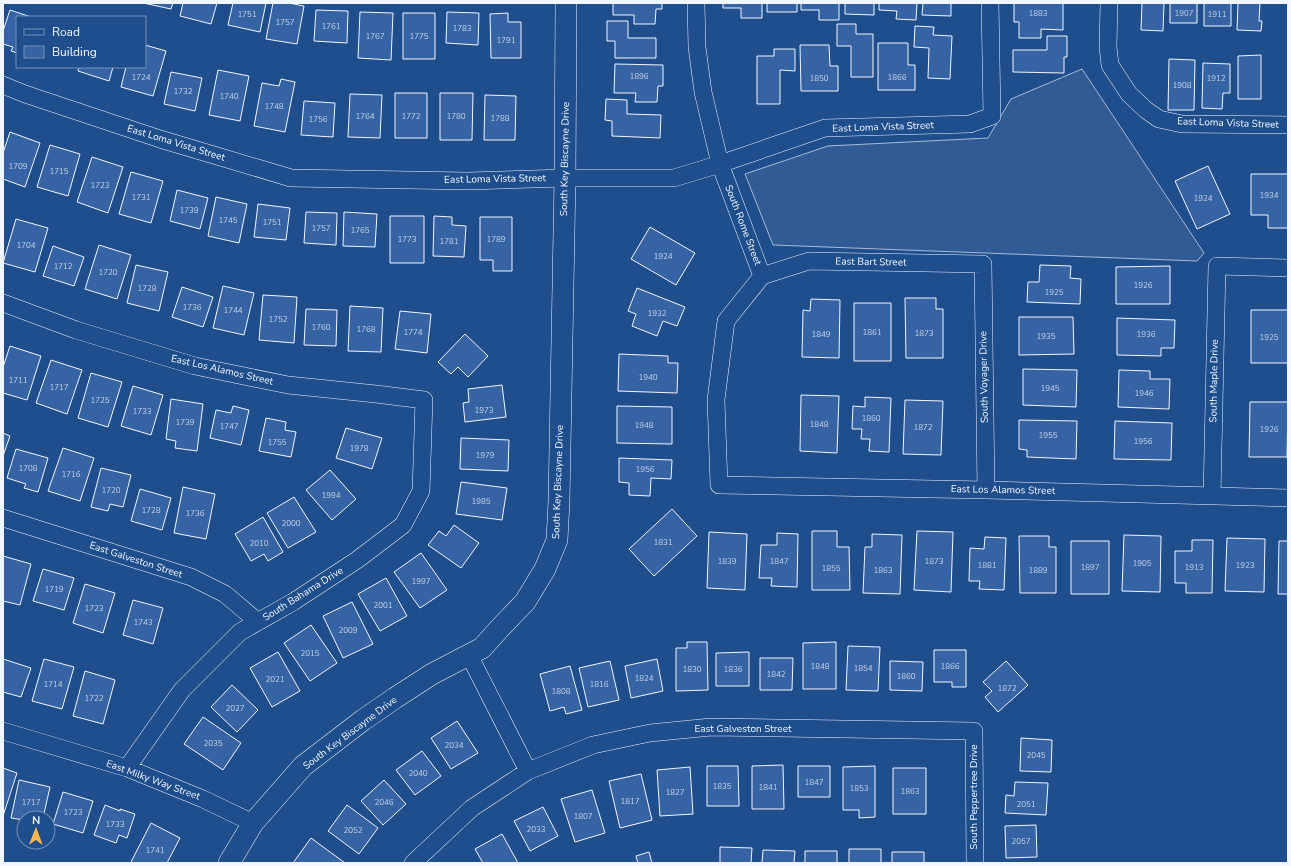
<svg xmlns="http://www.w3.org/2000/svg" width="1291" height="866" font-family="'Nunito Sans',sans-serif">
	<style>
		.built { fill: #305b95; stroke: #a8bbd7 }
		.building { fill: #3563a3; stroke: #f2f6ff }
		.lines { fill: none; stroke-linecap: round; stroke-linejoin: round }
		.minor-casing { stroke: #f2f6ff; stroke-width: 18 }
		.tertiary-casing { stroke: #f2f6ff; stroke-width: 22 }
		.minor { stroke: #1f4e8c; stroke-width: 17 }
		.tertiary { stroke: #1f4e8c; stroke-width: 21 }
		.labels { text-anchor: middle; dominant-baseline: central; stroke-width: 3; stroke-linejoin: round; paint-order: stroke }
		.number-label { font-size: 8px; fill: #c3d1e8 }
		.street-label { font-size: 10px; fill: #f2f6ff; stroke: #1f4e8c }
	</style>
	<rect width="100%" height="100%" fill="#1f4e8c"/>
	<path class="built" d="M1082 69 1204 253 1197 261 773 245 745 174 828 146 988 138 1011 99Z"/>
	<path class="building" d="M143 3H173L171 9Z
		M183 3H217L211 24 180 16Z
		M233 3H266L260 32 228 25Z
		M273 3H289L304 6 297 44 266 39Z
		M613 3H662V9H656L655 24H634V15H613Z
		M723 3H762V18H741V8H723Z
		M767 3H797V12H767Z
		M801 3H839V20H819V10H801Z
		M845 3H874V15L845 14Z
		M879 3H917L916 20 896 19 897 11 879 10Z
		M923 3H951V16L922 15Z
		M1014 3H1063V30L1041 29V38H1019V22H1014Z
		M1142 3H1164L1163 31 1141 30Z
		M1170 3H1197V23H1170Z
		M1204 3H1231V26H1204Z
		M1238 3H1260L1259 21H1262L1261 31 1237 30Z
		M10 10 31 17H17V53L11 51 13 47 3 44V31Z
		M316 10 348 11 347 43 314 41Z
		M360 12 393 13 391 60 358 58Z
		M447 12 479 13 478 45 446 43Z
		M403 13H435V59H403Z
		M508 13V22H521V58H491L490 14Z
		M607 21H628V38H656V58H615V41H607Z
		M837 24H856V34H873V77H851V46H837Z
		M915 26 934 27 933 35 952 36 950 79 928 78 929 48 914 47Z
		M1047 36H1067V57H1064V73L1013 72V50H1047Z
		M878 43H908V65H915V90H878Z
		M145 45 166 51 153 96 121 87 126 67H145Z
		M800 45H829L830 66H838V91H801Z
		M774 49H795V71L780 70V104H757V56H774Z
		M1261 55V99H1238V56Z
		M1169 59 1195 60 1194 110H1168Z
		M1203 63 1230 64V93H1223L1222 109 1202 108Z
		M615 64 663 65V86H658L657 102H635L636 93H614Z
		M79 67H113L109 81 78 71Z
		M218 70 249 76 240 121 209 115Z
		M171 72 202 78 195 111 164 104Z
		M281 79 295 82 285 132 254 126 262 83 279 86Z
		M395 93H427V138H395Z
		M440 93H473L472 140H440Z
		M350 94 382 95 380 138 348 137Z
		M485 95 516 96 515 140H484Z
		M606 99 627 100V114L661 115 660 138 612 136V121L605 120Z
		M304 101 335 103 333 137 301 135Z
		M10 132 40 143 25 187 3 179V153Z
		M50 145 80 154 68 196 37 187Z
		M92 157 123 167 108 213 77 202Z
		M1208 166 1230 214 1197 229 1175 181Z
		M131 172 163 181 151 223 119 214Z
		M1251 174H1288V228H1268V215H1251Z
		M177 190 208 198 200 229 170 221Z
		M216 197 247 204 239 243 208 236Z
		M258 204 290 208 286 240 254 237Z
		M306 212 337 213 336 245 304 243Z
		M344 212 377 214 375 247 343 246Z
		M390 216H424V263H390Z
		M434 216 452 217V225L466 226 464 257 433 256Z
		M480 217H512V271H493V260H480Z
		M16 219 48 228 35 272 3 263Z
		M650 227 695 253 676 285 631 259Z
		M99 245 131 255 117 299 85 289Z
		M53 246 84 257 74 286 43 276Z
		M136 265 168 272 159 311 127 303Z
		M1040 265 1071 266 1070 278 1081 279 1080 304 1027 302 1028 282H1039Z
		M1170 266V304H1116V267Z
		M223 286 254 293 244 335 213 328Z
		M182 287 213 297 203 327 172 317Z
		M637 288 685 307 677 326 663 321 657 336 632 326 636 314 628 311Z
		M263 295 297 297 294 343 259 340Z
		M905 298H936V309H943V358H906Z
		M811 299 840 300 839 358 802 357 803 310 810 311Z
		M854 303H891V361H854Z
		M350 306 383 308 381 352 348 351Z
		M306 309 337 310 336 346 304 345Z
		M1251 310H1288V363H1251Z
		M400 311 431 314 427 353 395 349Z
		M1019 317H1073L1074 354 1019 355Z
		M1117 318 1175 320 1174 348H1161V356L1117 355Z
		M465 334 488 356 468 377 458 367 451 374 438 362Z
		M10 346 41 356 27 400 3 393V367Z
		M619 354 668 356V363H678L677 393 618 391Z
		M51 360 82 370 67 414 36 403Z
		M1023 369 1077 370 1076 407 1023 405Z
		M1119 370 1150 371V379H1170L1169 409 1118 407Z
		M91 373 122 382 108 427 78 418Z
		M502 385 506 417 465 422 463 403 469 402 468 389Z
		M133 386 163 395 151 435 121 426Z
		M801 395 839 396 837 453 800 451Z
		M865 397 891 398 889 452 869 451 870 439H861L862 429H852L853 406 865 407Z
		M171 399 203 404 197 451 175 448 176 441 166 439Z
		M905 400 943 401 941 455 903 454Z
		M1250 402H1288L1287 457H1249Z
		M233 406 249 410 241 445 210 438 216 410 231 413Z
		M617 406 672 407V444L617 443Z
		M266 418 286 422 285 430 296 432 291 457 259 451Z
		M1019 420 1077 421 1076 459 1027 457V450L1019 449Z
		M1115 421 1172 423 1171 460 1114 459Z
		M346 428 382 438 372 469 336 458Z
		M3 433 10 436 3 456Z
		M461 438 509 440 508 471 460 469Z
		M63 448 94 458 80 501 48 491Z
		M16 449 48 458 38 492 24 488 26 484 7 478Z
		M619 458 672 460 671 479 651 478 650 496 629 495V483L619 482Z
		M101 468 131 475 123 507 110 504 108 511 91 507Z
		M330 470 356 499 332 520 306 490Z
		M461 482 507 488 502 520 456 514Z
		M183 487 215 494 206 539 174 533Z
		M140 489 171 498 162 530 131 521Z
		M294 497 316 532 288 548 267 513Z
		M672 509 697 536 654 576 629 549Z
		M263 517 283 552 268 561 264 554 251 561 235 534Z
		M454 525 479 543 461 568 428 545 439 531 446 536Z
		M812 531H837V547H849L850 590H812Z
		M917 531 953 532 951 592 914 590Z
		M709 532 747 534 745 590 707 588Z
		M777 533 798 534 797 587 771 586 772 578H759L761 545H777Z
		M872 534 902 535 900 594 863 593 865 547H872Z
		M1124 535 1161 536 1160 592 1122 591Z
		M1019 536H1049V547H1056V593H1020Z
		M985 537 1006 538 1004 590 979 589 980 581H969L970 548 984 549Z
		M1227 538 1265 539 1264 592 1225 591Z
		M1192 540H1213L1212 593H1186V583H1175V551H1192Z
		M1071 541H1109V594H1071Z
		M1279 541H1288V594H1278Z
		M421 553 447 590 420 608 394 572Z
		M3 556 31 564 20 605 3 601Z
		M43 569 74 578 64 610 33 601Z
		M386 578 407 616 380 631 358 594Z
		M85 584 115 593 103 633 73 623Z
		M133 600 163 608 153 644 123 635Z
		M352 602 373 644 343 658 323 616Z
		M311 625 337 663 310 681 284 643Z
		M687 642H707L708 690 676 691V648H687Z
		M836 642V689H803V643Z
		M848 646 880 647 878 691 846 690Z
		M934 650H966V687H952V682H934Z
		M278 652 300 691 272 707 250 668Z
		M749 652V686H716V653Z
		M760 658H793L792 690H760Z
		M3 659 31 668 21 697 3 692Z
		M44 659 74 667 62 709 32 701Z
		M657 659 663 691 631 698 625 666Z
		M610 661 619 700 588 707 579 668Z
		M890 661 923 662 922 691 890 690Z
		M1006 661 1028 685 998 712 985 697 992 691 983 682Z
		M570 666 582 710 566 714 564 707 550 711 540 674Z
		M85 671 115 680 103 724 73 716Z
		M232 685 258 710 237 732 211 707Z
		M203 717 241 743 223 770 184 744Z
		M457 721 478 753 451 769 431 738Z
		M1021 738 1052 740 1051 772 1020 771Z
		M422 751 441 776 415 795 396 770Z
		M783 765 784 809H752V766Z
		M707 766H738L739 806H707Z
		M798 766H830V797H798Z
		M875 766V817L859 818V810H843V767Z
		M690 767 693 814 660 816 657 770Z
		M3 768 17 773 3 816Z
		M893 768H926V814H893Z
		M641 774 652 820 620 828 609 781Z
		M19 780 50 787 43 818H24V820L11 818Z
		M384 780 406 804 383 825 361 801Z
		M1015 782 1048 783 1046 815 1005 813 1006 795 1014 796Z
		M592 790 605 833 575 842 561 799Z
		M63 792 93 801 83 833 53 824Z
		M105 805 120 811V809L135 814 127 838 119 835 116 843 94 835Z
		M347 805 378 828 359 854 328 831Z
		M543 807 558 836 530 851 514 821Z
		M151 823 180 838 167 863H133L131 862Z
		M1036 825 1037 857 1006 858 1005 826Z
		M502 834 518 863H483L475 849Z
		M311 838 345 863H293Z
		M720 847 752 848 751 863H720Z
		M849 849H881V863H849Z
		M763 850 795 851 794 863H762Z
		M805 851H837V863H805Z
		M649 852 652 863H638L636 856Z
		M892 852H924V863H892Z"/>
	<g class="lines">
		<defs>
			<path id="minor" d="M696 3 697 47 703 92 720 164 762 276
				M1109 3 1108 47 1110 65 1129 94 1146 110 1159 119 1182 124 1288 125
				M3 85 25 94 160 139 291 178 468 181 565 178H674L720 164 825 128 970 124 992 116 990 3
				M762 276 726 321 716 400 719 485 986 490 1288 498
				M762 276 809 261 983 264 986 490
				M3 303 76 330 195 366 288 385 376 394 424 400 421 491 403 525 357 560 293 602 240 632 182 690 127 768
				M1212 496 1217 266 1288 268
				M3 518 191 577 225 594 258 622
				M469 655 528 771
				M3 731 127 768 203 799 253 823
				M413 863 472 808 528 771 593 745 650 733 711 727 974 731 975 863"/>
			<path id="tertiary" d="M229 863 253 823 303 766 363 720 395 698 432 674 482 648 500 628 525 602 545 569 557 540 559 501 565 178 566 3"/>
		</defs>
		<use href="#minor" class="minor-casing"/>
		<use href="#tertiary" class="tertiary-casing"/>
		<use href="#minor" class="minor"/>
		<use href="#tertiary" class="tertiary"/>
	</g>
	<g class="labels">
		<g class="number-label">
			<text x="1038" y="13">1883</text>
			<text x="1184" y="13">1907</text>
			<text x="247" y="14">1751</text>
			<text x="1217" y="14">1911</text>
			<text x="285" y="22">1757</text>
			<text x="331" y="26">1761</text>
			<text x="462" y="28">1783</text>
			<text x="375" y="36">1767</text>
			<text x="419" y="36">1775</text>
			<text x="506" y="40">1791</text>
			<text x="639" y="76">1896</text>
			<text x="141" y="77">1724</text>
			<text x="897" y="77">1866</text>
			<text x="819" y="78">1850</text>
			<text x="1216" y="78">1912</text>
			<text x="1182" y="85">1908</text>
			<text x="183" y="91">1732</text>
			<text x="229" y="96">1740</text>
			<text x="274" y="106">1748</text>
			<text x="365" y="116">1764</text>
			<text x="411" y="116">1772</text>
			<text x="456" y="116">1780</text>
			<text x="500" y="118">1788</text>
			<text x="318" y="119">1756</text>
			<text x="18" y="166">1709</text>
			<text x="59" y="171">1715</text>
			<text x="100" y="185">1723</text>
			<text x="1269" y="195">1934</text>
			<text x="141" y="197">1731</text>
			<text x="1203" y="198">1924</text>
			<text x="189" y="210">1739</text>
			<text x="228" y="220">1745</text>
			<text x="272" y="222">1751</text>
			<text x="321" y="228">1757</text>
			<text x="360" y="230">1765</text>
			<text x="407" y="239">1773</text>
			<text x="496" y="239">1789</text>
			<text x="449" y="241">1781</text>
			<text x="26" y="245">1704</text>
			<text x="663" y="256">1924</text>
			<text x="63" y="266">1712</text>
			<text x="108" y="272">1720</text>
			<text x="1143" y="285">1926</text>
			<text x="147" y="288">1728</text>
			<text x="1054" y="292">1925</text>
			<text x="192" y="307">1736</text>
			<text x="233" y="310">1744</text>
			<text x="657" y="313">1932</text>
			<text x="278" y="319">1752</text>
			<text x="321" y="327">1760</text>
			<text x="366" y="329">1768</text>
			<text x="413" y="332">1774</text>
			<text x="872" y="332">1861</text>
			<text x="924" y="333">1873</text>
			<text x="821" y="334">1849</text>
			<text x="1146" y="334">1936</text>
			<text x="1046" y="336">1935</text>
			<text x="1269" y="337">1925</text>
			<text x="648" y="377">1940</text>
			<text x="18" y="380">1711</text>
			<text x="59" y="387">1717</text>
			<text x="1050" y="388">1945</text>
			<text x="1144" y="393">1946</text>
			<text x="100" y="400">1725</text>
			<text x="484" y="410">1973</text>
			<text x="142" y="411">1733</text>
			<text x="871" y="418">1860</text>
			<text x="185" y="422">1739</text>
			<text x="819" y="424">1848</text>
			<text x="644" y="425">1948</text>
			<text x="229" y="426">1747</text>
			<text x="923" y="427">1872</text>
			<text x="1269" y="429">1926</text>
			<text x="1048" y="435">1955</text>
			<text x="1143" y="441">1956</text>
			<text x="277" y="442">1755</text>
			<text x="359" y="448">1978</text>
			<text x="485" y="455">1979</text>
			<text x="28" y="468">1708</text>
			<text x="645" y="469">1956</text>
			<text x="71" y="474">1716</text>
			<text x="111" y="490">1720</text>
			<text x="331" y="495">1994</text>
			<text x="481" y="501">1985</text>
			<text x="151" y="510">1728</text>
			<text x="195" y="513">1736</text>
			<text x="291" y="523">2000</text>
			<text x="663" y="542">1831</text>
			<text x="259" y="543">2010</text>
			<text x="727" y="561">1839</text>
			<text x="779" y="561">1847</text>
			<text x="934" y="561">1873</text>
			<text x="1142" y="563">1905</text>
			<text x="987" y="565">1881</text>
			<text x="1245" y="565">1923</text>
			<text x="1090" y="567">1897</text>
			<text x="1194" y="567">1913</text>
			<text x="831" y="568">1855</text>
			<text x="883" y="570">1863</text>
			<text x="1038" y="570">1889</text>
			<text x="421" y="581">1997</text>
			<text x="54" y="589">1719</text>
			<text x="383" y="605">2001</text>
			<text x="94" y="608">1723</text>
			<text x="143" y="622">1743</text>
			<text x="348" y="630">2009</text>
			<text x="310" y="653">2015</text>
			<text x="820" y="666">1848</text>
			<text x="950" y="666">1866</text>
			<text x="863" y="668">1854</text>
			<text x="692" y="669">1830</text>
			<text x="733" y="669">1836</text>
			<text x="776" y="674">1842</text>
			<text x="906" y="676">1860</text>
			<text x="644" y="678">1824</text>
			<text x="275" y="679">2021</text>
			<text x="53" y="684">1714</text>
			<text x="599" y="684">1816</text>
			<text x="1007" y="688">1872</text>
			<text x="561" y="691">1808</text>
			<text x="94" y="698">1722</text>
			<text x="235" y="708">2027</text>
			<text x="213" y="743">2035</text>
			<text x="454" y="745">2034</text>
			<text x="1036" y="755">2045</text>
			<text x="418" y="773">2040</text>
			<text x="814" y="782">1847</text>
			<text x="722" y="786">1835</text>
			<text x="768" y="787">1841</text>
			<text x="859" y="788">1853</text>
			<text x="910" y="791">1863</text>
			<text x="675" y="792">1827</text>
			<text x="630" y="801">1817</text>
			<text x="31" y="802">1717</text>
			<text x="384" y="802">2046</text>
			<text x="1026" y="804">2051</text>
			<text x="73" y="812">1723</text>
			<text x="583" y="816">1807</text>
			<text x="115" y="824">1733</text>
			<text x="536" y="829">2033</text>
			<text x="353" y="830">2052</text>
			<text x="1021" y="841">2057</text>
			<text x="155" y="850">1741</text>
		</g>
		<g class="street-label">
			<text transform="translate(1228 123) rotate(2)">East Loma Vista Street</text>
			<text transform="translate(883 127) rotate(-2)">East Loma Vista Street</text>
			<text transform="translate(176 143) rotate(17)">East Loma Vista Street</text>
			<text transform="translate(565 159) rotate(-89)">South Key Biscayne Drive</text>
			<text transform="translate(495 179) rotate(-1)">East Loma Vista Street</text>
			<text transform="translate(743 225) rotate(69)">South Rome Street</text>
			<text transform="translate(871 262) rotate(1)">East Bart Street</text>
			<text transform="translate(222 370) rotate(13)">East Los Alamos Street</text>
			<text transform="translate(984 377) rotate(-91)">South Voyager Drive</text>
			<text transform="translate(1214 381) rotate(-89)">South Maple Drive</text>
			<text transform="translate(558 482) rotate(-88)">South Key Biscayne Drive</text>
			<text transform="translate(1003 490) rotate(1)">East Los Alamos Street</text>
			<text transform="translate(136 560) rotate(18)">East Galveston Street</text>
			<text transform="translate(303 594) rotate(-32)">South Bahama Drive</text>
			<text x="743" y="729">East Galveston Street</text>
			<text transform="translate(350 733) rotate(-37)">South Key Biscayne Drive</text>
			<text transform="translate(153 780) rotate(20)">East Milky Way Street</text>
			<text transform="translate(974 797) rotate(-90)">South Peppertree Drive</text>
		</g>
	</g>
	<rect width="1291" height="866" fill="none" stroke="#f2f6ff" stroke-width="8"/>
	<rect x="16" y="16" width="130" height="52" fill="#1f4e8c" stroke="#7391ba"/>
	<rect x="24" y="29" width="20" height="6" fill="#1f4e8c" stroke="#7391ba"/>
	<text x="52" y="36" font-size="12" fill="#f2f6ff">Road</text>
	<rect x="24" y="46" width="20" height="12" fill="#3563a3" stroke="#7391ba"/>
	<text x="52" y="56" font-size="12" fill="#f2f6ff">Building</text>
	<g transform="translate(36 830) rotate(1)"><circle r="19" fill="#1f4e8c" stroke="#7391ba"/>
	<path d="M0-3L7 15L0 10L-7 15Z" fill="#ffb74d"/>
	<text y="-6" font-size="11" font-weight="bold" text-anchor="middle" fill="#f2f6ff">N</text>
	</g>
</svg>
